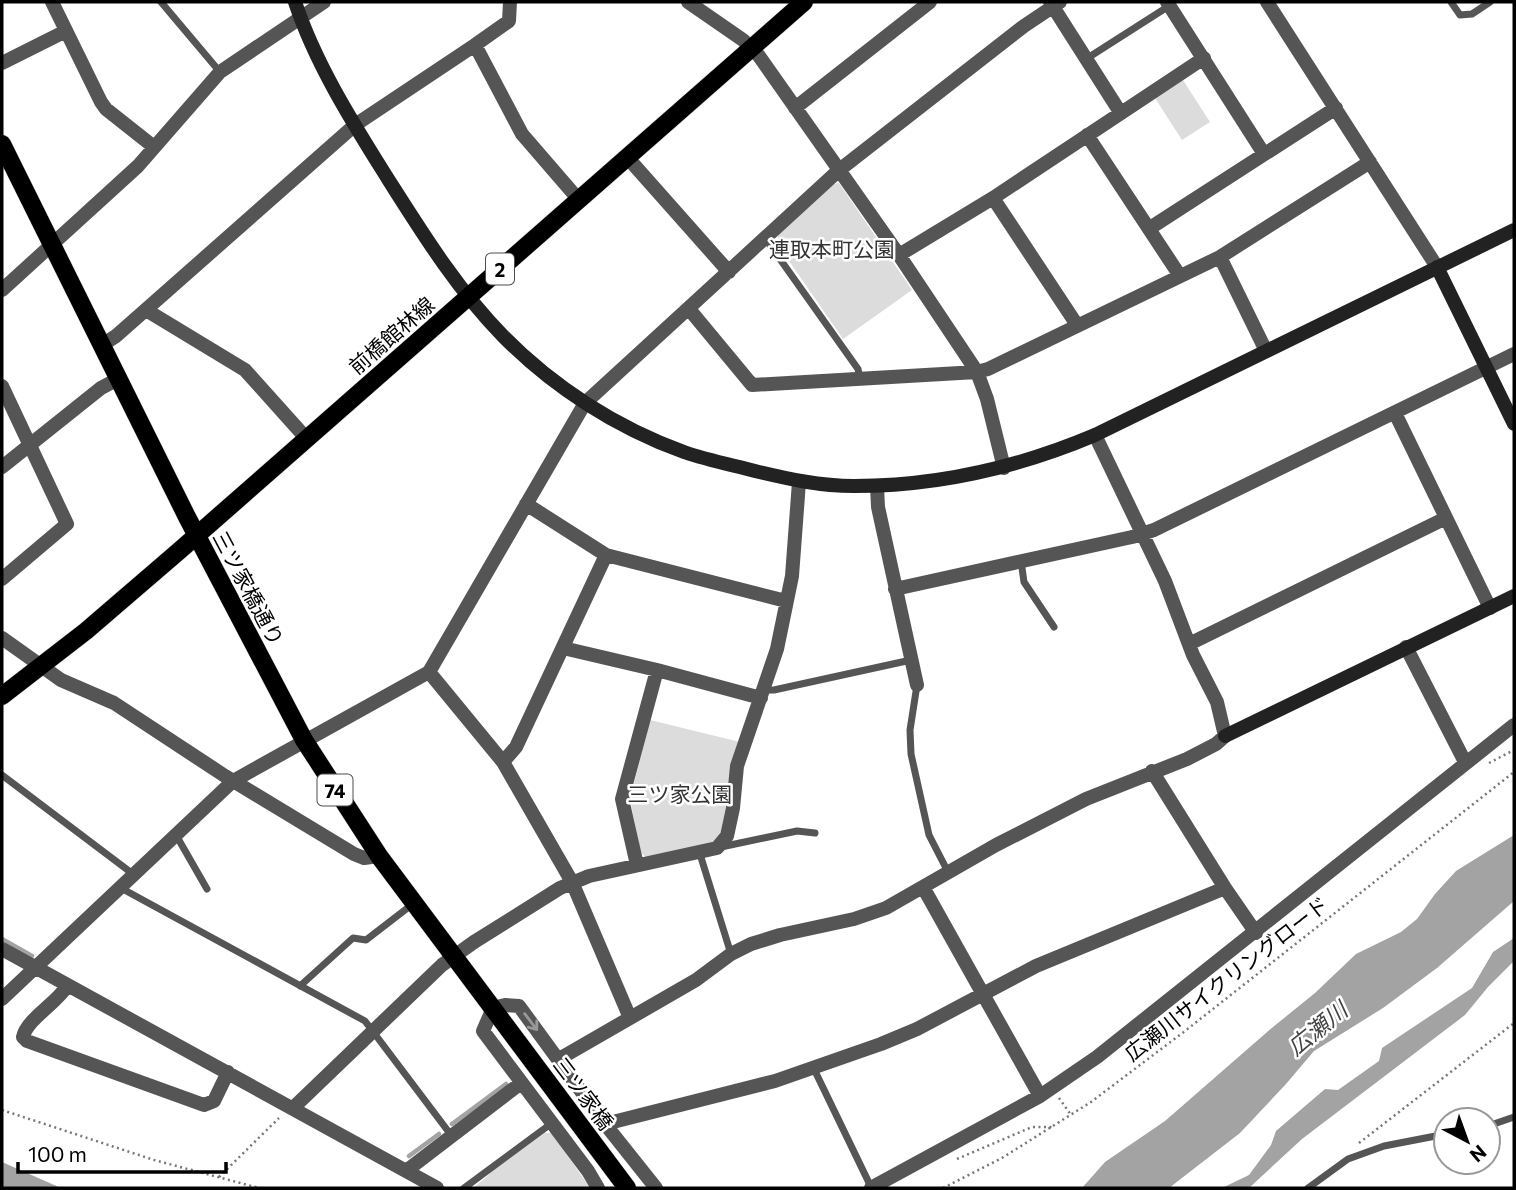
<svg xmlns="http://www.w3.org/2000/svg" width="1516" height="1190" font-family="Commissioner,'Noto Sans JP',sans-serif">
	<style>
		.green { fill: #dcdcdc }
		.water { fill: #a3a3a3 }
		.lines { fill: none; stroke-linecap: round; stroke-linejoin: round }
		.stream { stroke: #a3a3a3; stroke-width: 4.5 }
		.primary-casing { stroke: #dbdbdb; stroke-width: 19 }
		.path { stroke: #777; stroke-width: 2.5; stroke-dasharray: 2 3.5; stroke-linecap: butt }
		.lane { stroke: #555; stroke-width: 7 }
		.street { stroke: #555; stroke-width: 14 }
		.secondary { stroke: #222; stroke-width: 14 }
		.primary { stroke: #000; stroke-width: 18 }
		.oneway { stroke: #999 }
		.labels { text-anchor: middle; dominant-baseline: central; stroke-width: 5; stroke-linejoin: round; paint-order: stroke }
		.shield { fill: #fff; stroke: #4c4c4c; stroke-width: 2 }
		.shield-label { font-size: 19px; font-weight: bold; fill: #000 }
		.park-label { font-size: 21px; fill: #333; stroke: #fff }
		.street-label { font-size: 21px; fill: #000; stroke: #fff }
		.water-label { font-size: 23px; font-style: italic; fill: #444; stroke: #fff }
	</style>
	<rect width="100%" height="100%" fill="#fff"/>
	<path class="green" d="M1181 77 1210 122 1182 140 1153 95Z
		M839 183 912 290 843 339 778 245V235L834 184Z
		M650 720 740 742 720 835 713 842 647 858 641 853 630 800Z
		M545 1133H552L590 1188H474L495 1169Z"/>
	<path class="water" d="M1514 835V901L1437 968 1383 1008 1314 1051 1286 1084 1240 1133 1169 1188H1082L1105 1162 1165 1121 1273 1027 1315 993 1356 954 1401 932 1417 919 1435 894 1456 871Z
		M1514 938V961L1488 987 1465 1015 1302 1139 1249 1188H1222L1249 1175 1271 1145 1276 1131 1325 1089 1338 1090 1379 1061 1382 1048 1472 988 1493 952Z
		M2 1162 61 1188H2Z"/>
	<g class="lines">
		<path class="stream" d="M2 939 32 956
			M452 1124 506 1084
			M409 1156 439 1134"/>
		<defs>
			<path id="primary" d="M2 144 187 517 304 740 379 856 627 1188
				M2 696 86 631 179 551 804 2"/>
		</defs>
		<use href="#primary" class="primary-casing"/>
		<path class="path" d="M1489 763 1514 750
			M1059 1098 1071 1115
			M2 1110 154 1160 259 1188
			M1359 1143 1514 1023
			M957 1159 1032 1127H1052
			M219 1177 279 1118
			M943 1188 1002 1158 1091 1102 1185 1031 1514 772"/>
		<path class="lane" d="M161 2 220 72
			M1451 2 1460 15 1472 14 1490 2
			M1086 59 1169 6
			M765 238 858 369 860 378
			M1021 561 1024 582 1054 627
			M917 685 910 730 911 754 929 835 948 872
			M763 690H774L911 660
			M2 775 133 874
			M176 835 207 889
			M721 847 797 831 815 833
			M699 851 731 954
			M119 887 365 1021 451 1135
			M300 986 353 938 366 940 414 903
			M814 1069 871 1187
			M1488 1126 1514 1117
			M464 1188 552 1123
			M1308 1188 1348 1159 1384 1146 1446 1134"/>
		<path class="street" d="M52 2 101 102 106 109 154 147
			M688 2 743 40 759 56 899 255 977 372 987 399 1004 468
			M1050 2 1120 112
			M1167 2 1264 154
			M1267 2 1437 267
			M475 45 509 21 510 2
			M2 63 66 31
			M795 108 930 2
			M1087 135 1180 276
			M627 157 729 272
			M993 198 1077 325
			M1150 228 1336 108
			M899 255 993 198 1204 58
			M1220 257 1266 351
			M2 290 138 166 220 72 324 2
			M689 309 752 385 977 372 988 369 1220 257 1370 162
			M146 310 245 370 306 438
			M102 345 116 336 355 125 475 45 522 134 579 200
			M2 386 67 524 2 579
			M1395 413 1490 608
			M2 467 101 388 118 379
			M877 486 878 507 917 685
			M526 504 606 555 786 601
			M895 589 1132 537 1154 530 1514 354
			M2 638 61 680 114 703 225 776 354 854 364 858 379 856
			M1189 644 1446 518
			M1406 647 1465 762
			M563 648 657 670 761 698
			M429 672 503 762 572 882 630 1018
			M503 762 516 747 606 555
			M1152 771 1225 888 1256 933
			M637 865 622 799 657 670
			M923 887 1040 1096
			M2 949 437 1188
			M67 986C57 1003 27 1019 23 1037L27 1041 204 1105 214 1101 228 1072
			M2 999 233 781 429 672 585 403 838 171 1024 26 1060 2
			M559 1059 696 980 731 954 751 944 780 935 854 919 886 908 996 845 1086 799 1187 759 1216 744 1225 736 1217 702 1193 655 1165 581 1095 435
			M293 1108 442 965 474 942 560 888 589 876 717 848 727 836 733 808 737 766 777 649 792 576 799 482
			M605 1124 775 1081 881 1044 917 1029 1036 966 1225 888
			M406 1171 521 1083
			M598 1188 588 1171 483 1031 493 1008 505 1005 519 1006 605 1124 656 1188
			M871 1188 1040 1096 1097 1057 1514 725"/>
		<path class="secondary" d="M295 2C316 65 353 123 388 179 423 234 457 289 503 336 553 387 617 428 684 452 707 460 732 465 755 471 788 479 820 486 854 486 938 486 1017 468 1095 435L1514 230
			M1437 267 1514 424
			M1225 736 1514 596"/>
		<use href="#primary" class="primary"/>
	</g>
	<defs><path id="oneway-shaft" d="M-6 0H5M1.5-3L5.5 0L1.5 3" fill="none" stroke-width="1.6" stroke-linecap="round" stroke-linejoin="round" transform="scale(1.75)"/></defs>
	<use class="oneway" href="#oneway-shaft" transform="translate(531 1022) rotate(53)"/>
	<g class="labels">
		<g class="shield">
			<rect x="486" y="253.5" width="28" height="31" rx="5"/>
			<rect x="317.5" y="774.5" width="35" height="31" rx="5"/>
		</g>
		<g class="shield-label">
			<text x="500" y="269">2</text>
			<text x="335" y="790">74</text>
		</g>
		<g class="park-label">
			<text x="832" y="248">連取本町公園</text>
			<text x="680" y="793">三ツ家公園</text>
		</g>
		<g class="street-label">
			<text transform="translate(391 335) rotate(-41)">前橋館林線</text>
			<text transform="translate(249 588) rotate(62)">三ツ家橋通り</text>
			<text transform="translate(1226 978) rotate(-38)">広瀬川サイクリングロード</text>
			<text transform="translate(584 1093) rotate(53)">三ツ家橋</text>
		</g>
		<g class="water-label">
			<text transform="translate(1317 1028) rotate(-39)">広瀬川</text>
		</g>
	</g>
	<rect width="1516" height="1190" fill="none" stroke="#000000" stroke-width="7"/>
	<g transform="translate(1467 1141) rotate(139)"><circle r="33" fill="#ffffff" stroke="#999999" stroke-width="2"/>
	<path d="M0-5L12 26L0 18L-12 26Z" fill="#000000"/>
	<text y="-10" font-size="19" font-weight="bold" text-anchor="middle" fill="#000000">N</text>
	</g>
	<path d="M18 1162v10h208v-10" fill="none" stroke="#000000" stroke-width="3.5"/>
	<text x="28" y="1162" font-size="21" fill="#000000" stroke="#ffffff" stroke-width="5" paint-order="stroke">100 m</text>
</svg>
